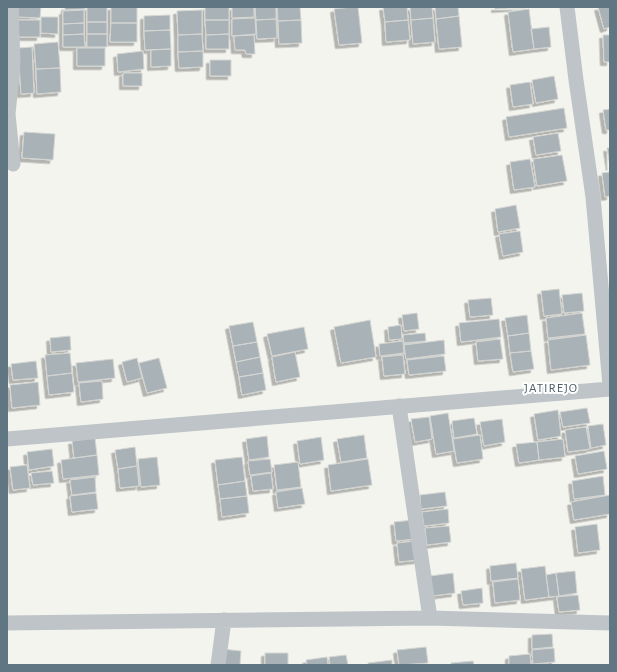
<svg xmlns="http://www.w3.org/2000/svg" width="617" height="672" font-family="'Alegreya Sans',sans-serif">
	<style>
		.building { fill: #a9b3b7; stroke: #d5d5d2; filter: url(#shadow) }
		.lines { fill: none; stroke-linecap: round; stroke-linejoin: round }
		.minor { stroke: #bec4c7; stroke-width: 15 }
		.labels { text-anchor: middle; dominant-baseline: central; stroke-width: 4; stroke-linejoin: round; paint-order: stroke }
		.quarter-label { font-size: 13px; letter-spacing: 1px; fill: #4f5f67; stroke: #fff }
	</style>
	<defs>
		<filter id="shadow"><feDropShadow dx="-3.5" dy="3.5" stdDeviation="0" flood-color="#0004"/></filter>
	</defs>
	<rect width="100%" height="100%" fill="#f4f4ef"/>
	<path class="building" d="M18 7H41L40 18 18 17Z
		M65 7H85V9L65 10Z
		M87 7H107V22H87Z
		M111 7H137V23H111Z
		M205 7H229V20H205Z
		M232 7H254V17L232 18Z
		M255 7H276V19L256 20Z
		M277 7H300L301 20 278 21Z
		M352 7H358L362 43 339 45 334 9Z
		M383 7H407L408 20 385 22Z
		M410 7H432L433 18 411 20Z
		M435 7H458L459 16 436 19Z
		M495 7H509V8L495 9Z
		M509 7H525V8H509Z
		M598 7H610V27L604 29Z
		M529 9 534 49 513 52 508 12Z
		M84 10V23L63 24V11Z
		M202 10V34L178 35 177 11Z
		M170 15V30L144 31V16Z
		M459 16 462 47 439 49 436 19Z
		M41 17H58V34L41 33Z
		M255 18 256 34 232 36V19Z
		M433 18 435 42 413 44 411 20Z
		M276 19 277 38 257 39 256 20Z
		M15 20H40V37H15Z
		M205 20H229V34L206 35Z
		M301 20 302 43 279 44 278 21Z
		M408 20 410 40 386 42 385 22Z
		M87 22H107V34H87Z
		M84 23V34L63 35V24Z
		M111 23H137V42H110Z
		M549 27 551 47 534 49 531 29Z
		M170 30 171 49 145 50 144 31Z
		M84 34 85 47H63V35Z
		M87 34H107V47H87Z
		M202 34 203 51 178 52V35Z
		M229 34V49H206V35Z
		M254 35 255 54H246L245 50H235L234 36Z
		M603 35H610V62H604Z
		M58 42 60 68 36 69 34 44Z
		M32 47 34 93 21 94 18 48Z
		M77 48H105V66H77Z
		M171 49V66L151 67V50Z
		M143 51 144 69 118 72 117 54Z
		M203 51V67L179 68 178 52Z
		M210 60H231V76H210Z
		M60 68 61 92 37 94 36 69Z
		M123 73H142V86H123Z
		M554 76 558 99 536 103 532 80Z
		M530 82 533 104 513 107 510 85Z
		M564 108 567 128 509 137 506 117Z
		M610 109V130H606L603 110Z
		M24 132 55 134 53 160 22 158Z
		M558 133 561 151 536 155 533 137Z
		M607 148H610V167Z
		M562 155 567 181 537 186 533 159Z
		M530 159 535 187 514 190 510 162Z
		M610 172V196L605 197 602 173Z
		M516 205 520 228 498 232 495 209Z
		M520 231 523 252 503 256 499 234Z
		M559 289 562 314 544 316 541 291Z
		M582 293 584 311 564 313 562 295Z
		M491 298 493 315 470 317 468 300Z
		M417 313 419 329 404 331 402 315Z
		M582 313 585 334 548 338 546 318Z
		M527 315 529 333 508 336 505 318Z
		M499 319 501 337 461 342 459 323Z
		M370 320 376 357 341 363 334 327Z
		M253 322 257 342 233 346 229 326Z
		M401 325 402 339 389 340 388 327Z
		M304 327 308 349 272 356 267 334Z
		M425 333 426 341 404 343 403 335Z
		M529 333 531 351 510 353 508 336Z
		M586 335 590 365 551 370 548 340Z
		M70 336 71 350 51 352 50 338Z
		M500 339 503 359 478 361 476 342Z
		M444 340 445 354 406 359 404 345Z
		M403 341 404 353 380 356 379 344Z
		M257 342 260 357 236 362 233 346Z
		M531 351 534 369 513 372 510 353Z
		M295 352 300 377 276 382 272 357Z
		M70 353 72 373 47 376 45 355Z
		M403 355 405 374 384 376 382 357Z
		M444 356 446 371 409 375 407 360Z
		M260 357 263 373 239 377 236 362Z
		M137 358 142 378 127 382 122 362Z
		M159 358 167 388 147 393 139 363Z
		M113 359 115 378 78 382 76 363Z
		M36 361 38 378 13 380 11 364Z
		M72 373 74 392 49 395 47 376Z
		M263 373 266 390 242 395 239 377Z
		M102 381 103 399 81 402 79 383Z
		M38 382 40 405 12 408 10 385Z
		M587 408 590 423 563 427 560 412Z
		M558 410 561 436 538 440 534 414Z
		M448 413 454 451 436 454 430 416Z
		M429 417 432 439 415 442 411 419Z
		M474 418 477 434 454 438 452 421Z
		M502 419 505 442 484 446 480 422Z
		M603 424 606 445 591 448 588 426Z
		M586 427 590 449 568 452 565 430Z
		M364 435 367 458 341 462 337 439Z
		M480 435 483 459 457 463 453 439Z
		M267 436 269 457 249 460 246 439Z
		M321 437 324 460 300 464 297 441Z
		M95 438 97 455 74 458 72 441Z
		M563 439 565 457 539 460 537 442Z
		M537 442 539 460 519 463 516 444Z
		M135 447 137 466 118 469 115 450Z
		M52 449 54 466 29 470 27 452Z
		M604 451 607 469 578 474 575 456Z
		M97 455 99 475 63 479 61 460Z
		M157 457 160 485 141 487 138 459Z
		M242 457 245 481 218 485 215 460Z
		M270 459 272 472 250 475 248 461Z
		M368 459 372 485 331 491 328 465Z
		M298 462 301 487 277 490 274 465Z
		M27 465 30 488 13 490 10 467Z
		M137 466 139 486 120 488 118 469Z
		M52 471 54 483 33 485 31 473Z
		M271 473 273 489 253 491 251 476Z
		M603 476 605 495 574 499 572 481Z
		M95 477 96 492 72 495 70 480Z
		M245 481 247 496 220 499 218 485Z
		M302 488 305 504 278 508 276 492Z
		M445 492 447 506 421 509 420 495Z
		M96 493 98 509 72 512 70 496Z
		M610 495V514L574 520 571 502Z
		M247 496 249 513 222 517 220 499Z
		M448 509 449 523 424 526 422 512Z
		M413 520 415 539 396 541 394 522Z
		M597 524 600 550 578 553 575 527Z
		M449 526 451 542 427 545 425 528Z
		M416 541 418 560 399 562 397 543Z
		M516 563 518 578 491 581 490 566Z
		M545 566 549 597 525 600 521 569Z
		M575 571 577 593 559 596 556 573Z
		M453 573 455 593 432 596 430 576Z
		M556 573 559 596 549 597 546 575Z
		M518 579 520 600 495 603 493 582Z
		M482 588 483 603 463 605 461 591Z
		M578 595 580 610 559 612 557 597Z
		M552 634 553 647 532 649V635Z
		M426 647 428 663 399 665 397 650Z
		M554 648 555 662 533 664 532 650Z
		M222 649 241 651 240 665H221Z
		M265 653H288V665H265Z
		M530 654 531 665H509V656Z
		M346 655 348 665H330L329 657Z
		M327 657 328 665H307L306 660Z
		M392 660V665H368V663Z
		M473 661 474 665H451V663Z"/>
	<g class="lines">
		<path class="minor" d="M11 7 13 64 8 114 13 164
			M567 7 576 80 593 197 610 385
			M399 406 430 618
			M7 439 610 389
			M7 623 430 618 610 623
			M218 665 224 620"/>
	</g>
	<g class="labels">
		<g class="quarter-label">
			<text x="551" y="388">JATIREJO</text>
		</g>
	</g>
	<rect width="617" height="672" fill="none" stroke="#607783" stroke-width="16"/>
</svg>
